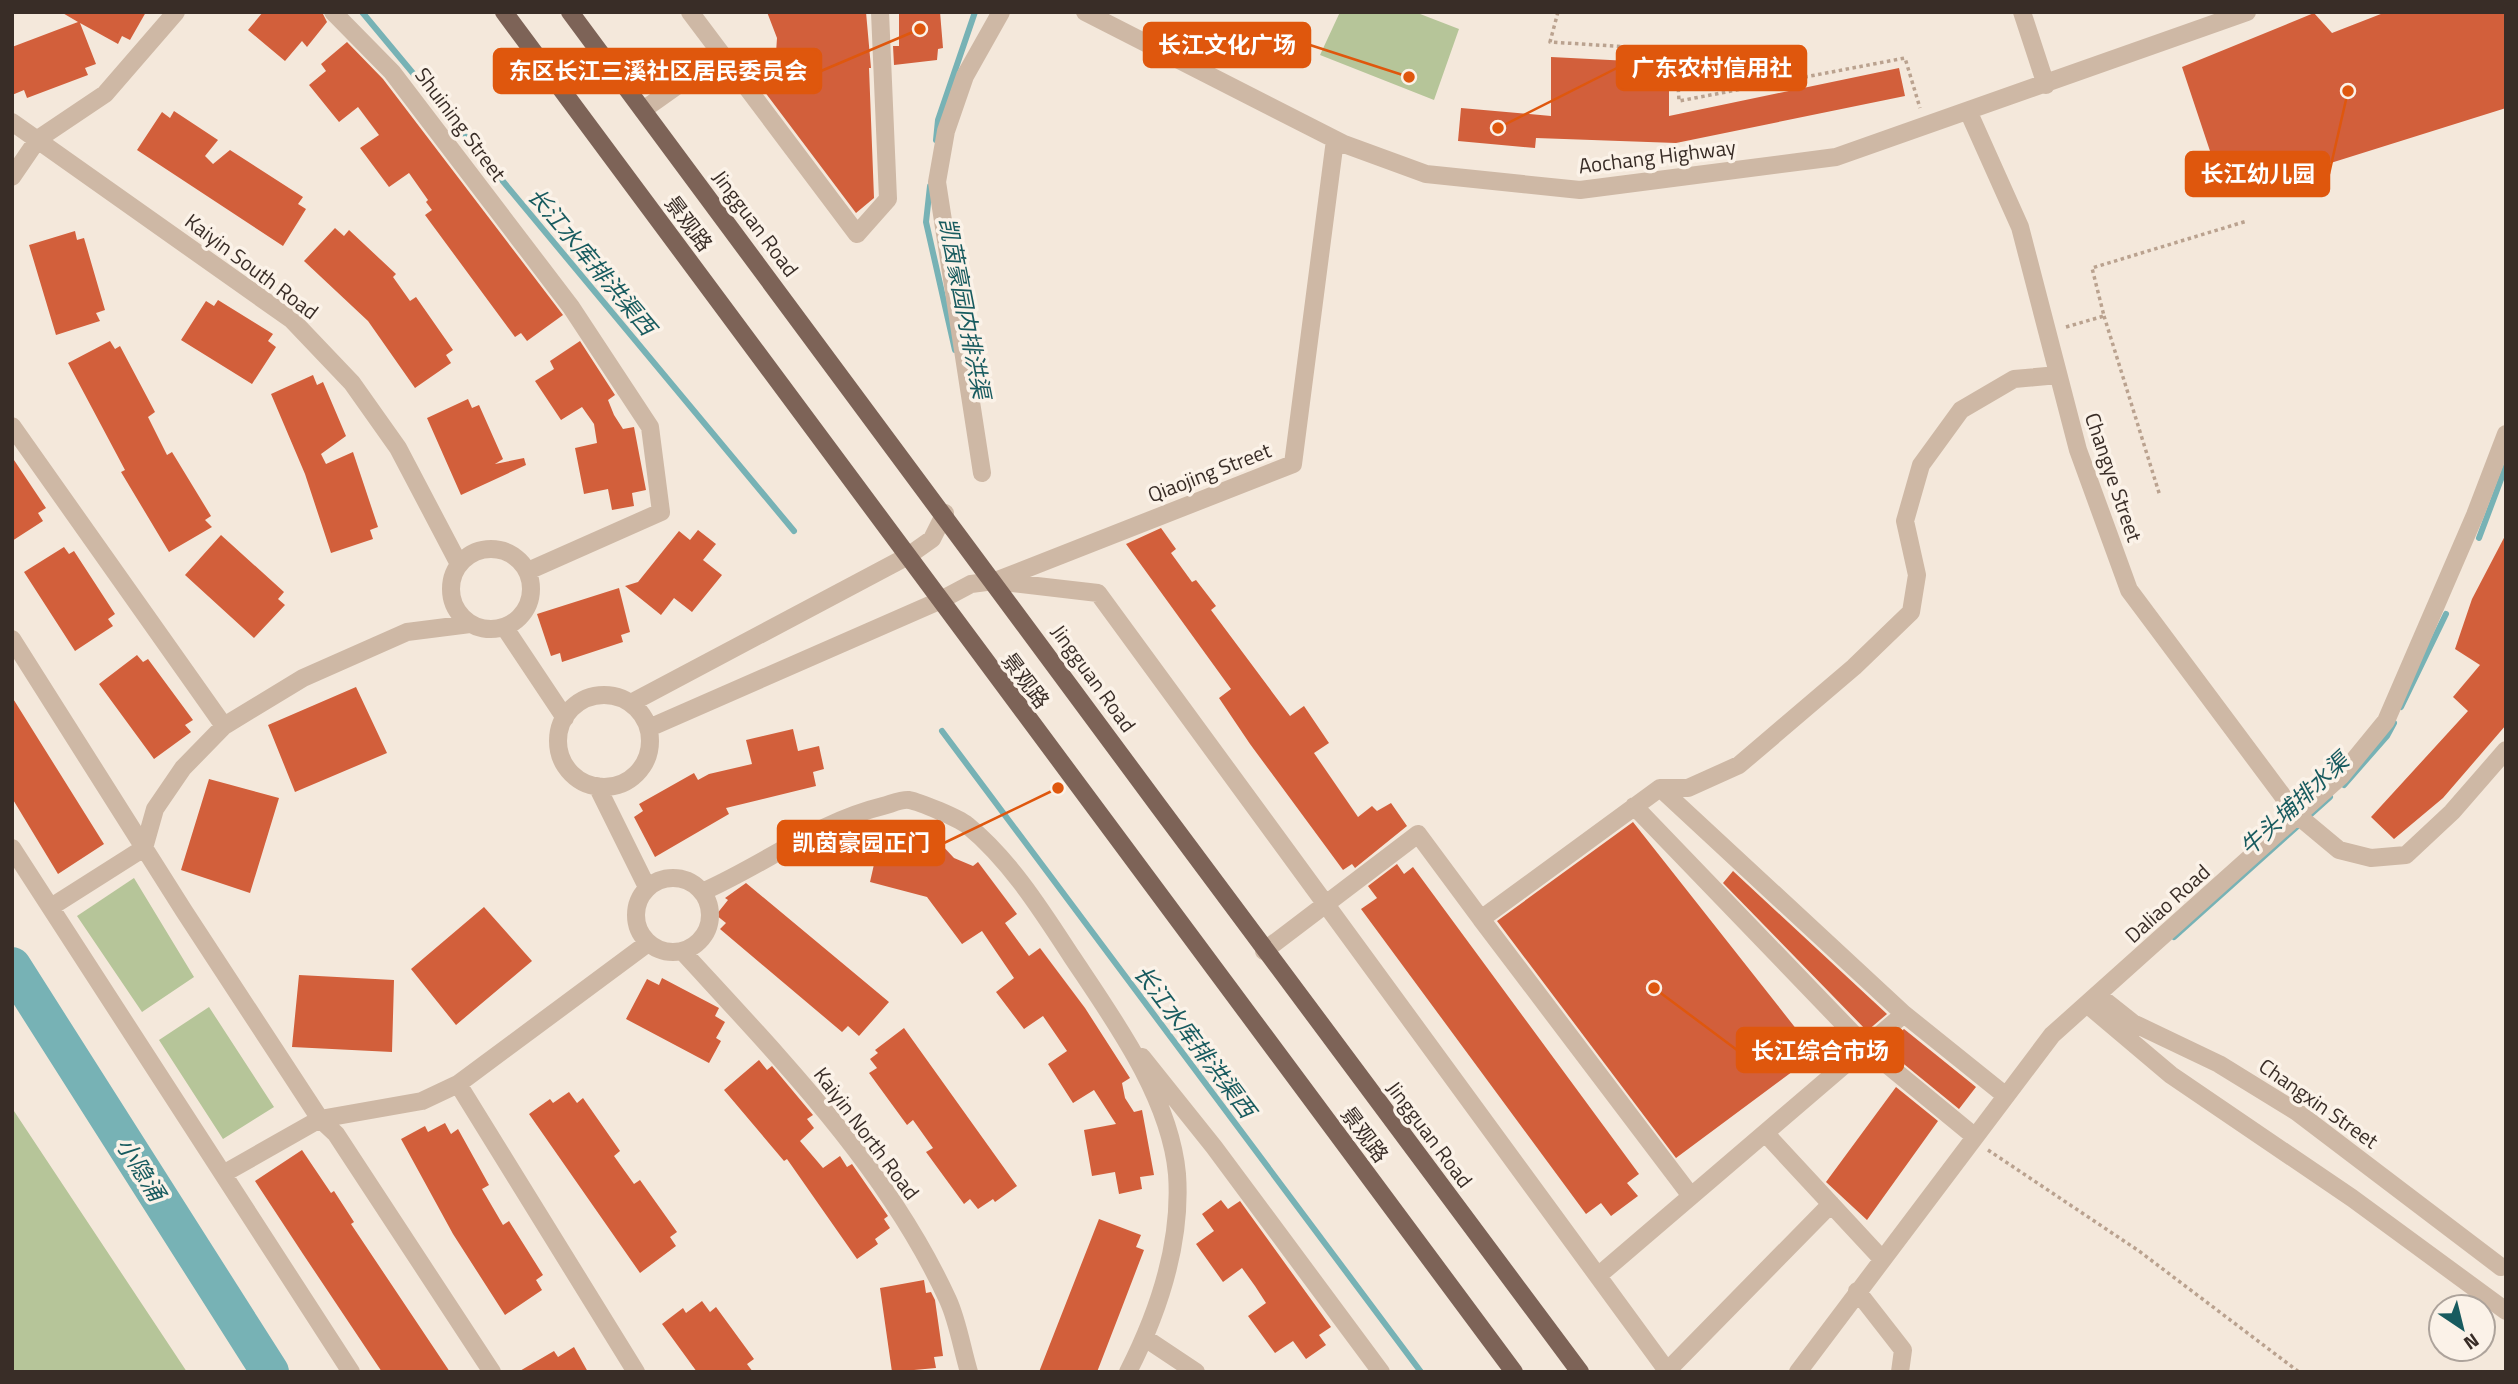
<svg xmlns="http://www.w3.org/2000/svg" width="2518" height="1384" font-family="'Titillium Web','Noto Sans SC',sans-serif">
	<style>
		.green { fill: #b6c599 }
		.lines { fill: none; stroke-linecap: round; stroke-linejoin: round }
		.stream { stroke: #77b2b5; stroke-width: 6 }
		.river { stroke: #77b2b5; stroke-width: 38 }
		.building { fill: #d25f3b }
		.path { stroke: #baa28f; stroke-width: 3.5; stroke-dasharray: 3.5 3.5; stroke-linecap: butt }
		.minor { stroke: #ceb8a5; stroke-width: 18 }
		.major { stroke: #7d6357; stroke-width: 18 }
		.labels { text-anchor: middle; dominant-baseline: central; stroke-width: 7; stroke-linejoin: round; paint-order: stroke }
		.street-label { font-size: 21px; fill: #392d27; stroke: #fbf2e8 }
		.water-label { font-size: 23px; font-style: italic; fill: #185b5f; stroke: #fbf2e8 }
		.leader { fill: none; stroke: #df570d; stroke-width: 2.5 }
		.callout-dot { fill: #df570d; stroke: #fbf2e8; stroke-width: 2.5 }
		.callout { fill: #df570d; stroke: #df570d; stroke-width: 2.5 }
		.callout-label { font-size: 23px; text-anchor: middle; font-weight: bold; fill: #fff }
	</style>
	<rect width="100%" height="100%" fill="#f4e8db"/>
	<path class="green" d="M1340 12H1415L1459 29 1434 100 1320 55Z
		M134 878 194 977 142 1012 77 916Z
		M209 1007 274 1107 223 1139 159 1040Z
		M12 1108 187 1372H12Z"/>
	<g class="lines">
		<path class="stream" d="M362 12 794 531
			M936 140 938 120 975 12
			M930 186 926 222 955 350
			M2479 538 2506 466
			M2401 707 2446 614
			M942 731 1421 1372
			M2344 785 2387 736 2394 723
			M2174 937 2330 797"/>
		<path class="river" d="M12 966 270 1372"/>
	</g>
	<path class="building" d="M61 12H146L130 40 122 36 118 44 80 23 96 64 85 68 88 75 27 98 24 90 12 95V47L78 22Z
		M263 12H322L327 22 307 47 302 41 285 61 248 30Z
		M767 12H866L871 68H869L874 198 856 213 758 83 776 53 777 38Z
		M899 12H940L943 48 938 49 937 60 894 65 893 46H899Z
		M2386 12H2506V108L2225 196 2182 67 2314 13 2332 33Z
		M347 42 383 79 563 315 527 341 521 333 515 337 425 215 432 210 426 202 428 200 409 173 389 187 360 148 379 135 358 107 339 122 309 85 326 71 321 64Z
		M1551 57 1669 63V116L1899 68 1905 96 1676 143 1536 138 1535 148 1458 141 1461 108 1551 116Z
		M174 111 218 140 205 156 213 164 230 150 303 197 298 204 306 209 283 246 137 150 162 112 170 118Z
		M335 228 344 236 349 230 396 274 393 277 410 301 416 297 453 350 446 355 451 363 415 388 368 321 304 261Z
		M75 231 77 240 84 238 105 310 96 313 100 321 56 335 29 245Z
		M218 300 273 334 268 341 276 347 252 384 181 340 206 301 214 306Z
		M110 341 115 349 120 346 155 412 148 417 167 455 172 452 211 516 205 520 212 527 169 552 121 472 125 470 68 363Z
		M580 341 615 395 608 400 614 415 623 429 634 427 646 490 632 493 634 506 612 510 608 489 584 494 575 448 597 443 594 424 582 407 561 420 535 381 554 369 550 361Z
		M313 375 317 385 323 382 346 436 321 454 326 464 353 452 378 527 370 530 373 539 331 553 305 474 271 394Z
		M468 399 472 408 479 405 503 459 495 464 524 458 526 465 461 495 427 418Z
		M12 457 46 508 38 513 43 521 12 541Z
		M1161 528 1176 549 1171 553 1192 582 1196 580 1216 606 1211 610 1290 716 1304 706 1329 743 1314 753 1358 817 1372 806 1377 811 1391 803 1407 826 1355 868 1352 864 1343 870 1250 744 1219 698 1231 689 1126 544Z
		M698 530 716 544 703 560 722 575 692 612 674 598 661 615 625 586 638 582 679 531 690 540Z
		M2506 534V725L2443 798 2394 839 2371 817 2468 711 2453 697 2480 665 2455 649 2472 599Z
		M221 535 284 592 278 599 285 605 254 638 185 575Z
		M64 547 69 554 74 551 115 614 108 619 113 626 75 651 24 572Z
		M619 588 630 632 621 635 623 642 562 662 560 653 551 656 537 614Z
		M137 655 143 662 148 659 193 720 185 725 191 732 154 759 99 684Z
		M356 687 387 753 295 792 268 725Z
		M12 697 104 844 58 874 12 798Z
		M793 729 798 751 819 746 824 769 813 772 816 786 726 808 729 814 655 857 634 817 643 811 639 804 694 773 698 780 709 774 752 764 746 740Z
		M209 779 279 798 250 893 181 870Z
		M877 821 940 838 939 842 954 858 973 866 978 862 1017 914 1005 923 1029 956 1040 948 1085 1008 1130 1078 1122 1083 1125 1098 1134 1112 1142 1110 1154 1175 1140 1177 1142 1189 1119 1194 1115 1172 1092 1176 1084 1130 1116 1124 1094 1090 1073 1103 1048 1064 1067 1051 1043 1016 1024 1029 996 992 1014 978 982 931 962 944 927 897 870 882 875 860 855 855 861 832 873 835Z
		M1633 822 1816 1054 1676 1158 1497 921Z
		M1397 864 1404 874 1413 867 1639 1174 1627 1183 1638 1196 1611 1216 1601 1203 1586 1214 1361 909 1377 898 1368 886Z
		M1733 871 1887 1014 1867 1031 1723 883Z
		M746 883 889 1002 859 1036 848 1026 842 1032 720 929 726 923 716 915 728 900 725 898Z
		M484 907 532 961 456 1025 411 969Z
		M299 975 394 980 392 1052 292 1047Z
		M662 978 719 1008 715 1016 725 1022 716 1038 721 1041 709 1063 626 1019 647 979 659 985Z
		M904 1028 1017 1186 995 1202 993 1199 978 1209 970 1199 964 1204 926 1152 933 1148 913 1120 907 1125 869 1073 877 1068 870 1059 878 1053 875 1050Z
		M1904 1029 1976 1087 1959 1109 1883 1047Z
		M759 1060 767 1070 772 1066 813 1115 807 1119 814 1128 800 1141 823 1168 840 1156 847 1167 852 1164 888 1216 884 1219 890 1228 875 1239 878 1244 857 1259 787 1159 784 1161 724 1090Z
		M1896 1087 1938 1121 1867 1220 1826 1182Z
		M569 1092 577 1103 583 1098 620 1151 614 1156 634 1184 640 1180 677 1232 670 1237 676 1246 640 1273 529 1114 550 1099 553 1103Z
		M445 1123 451 1134 458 1129 489 1185 482 1189 503 1225 509 1221 543 1275 536 1280 542 1290 505 1315 453 1234 401 1139 425 1126 428 1132Z
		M302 1150 331 1193 334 1191 354 1222 351 1224 450 1372H382L303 1254 255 1181Z
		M1221 1200 1228 1209 1240 1201 1331 1327 1319 1335 1326 1345 1306 1359 1293 1341 1275 1353 1248 1316 1266 1303 1255 1286 1242 1268 1223 1282 1196 1244 1214 1231 1202 1214Z
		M1099 1219 1141 1235 1136 1247 1144 1250 1121 1310 1097 1372H1039Z
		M924 1280 926 1293 931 1292 935 1300 943 1356 934 1357 936 1368 892 1372 880 1288Z
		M702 1301 710 1312 716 1307 754 1359 747 1364 753 1372H697L662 1324 683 1308 686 1313Z
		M574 1347 588 1372H518L554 1351 558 1357Z"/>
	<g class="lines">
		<path class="path" d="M1558 12 1550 42 1676 50 1679 101 1905 58 1920 108
			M2104 316 2160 496
			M2066 327 2104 316 2092 268 2247 221
			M1988 1150 2139 1251 2299 1372"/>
		<path class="minor" d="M333 12 392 72 571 307 650 427 661 512 528 571
			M690 12 857 234 888 199 880 12
			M1085 12 1344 144 1426 174 1580 190 1836 157 2247 12
			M2022 12 2046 85
			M643 110 722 54
			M1969 113 2020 227 2078 450 2129 590 2297 815 2339 850 2371 858 2406 855 2452 812 2506 750
			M12 122 292 320 352 383 398 448 459 564
			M12 177 38 139 105 94 176 12
			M12 426 224 726
			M982 473 937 182 946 131 965 76 1001 12
			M451 589a40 40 0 1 1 80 0a40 40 0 1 1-80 0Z
			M998 580 1293 464 1335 140
			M505 628 565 718
			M12 639 184 911 320 1119 336 1134 492 1372
			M558 741a46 46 0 1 1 92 0a46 46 0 1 1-92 0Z
			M631 703 908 556 932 539 945 513
			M649 728 939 601 971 584 994 581 1098 593 1668 1372
			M597 786 647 887
			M1660 788 1904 1014
			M1634 806 1867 1048 1974 1136
			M12 848 351 1372
			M636 915a37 37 0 1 1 74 0a37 37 0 1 1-74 0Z
			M702 892C764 865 817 822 883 806 891 804 902 799 909 800 920 802 958 818 967 825 1010 860 1042 911 1072 957 1114 1020 1170 1097 1177 1174 1182 1244 1159 1311 1128 1372
			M51 907 144 848 155 809 183 768 224 726 303 678 407 632 470 624
			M682 951C780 1058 887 1167 948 1300 958 1322 962 1349 969 1372
			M1264 951 1418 834 1481 919
			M2099 996 2133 1023 2219 1064 2297 1112 2501 1267
			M2088 1005 2171 1075 2352 1198 2506 1311
			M1142 1057 1214 1147 1381 1372
			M458 1084 648 943
			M1766 1134 1881 1258
			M223 1174 320 1119 422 1101 458 1084 636 1372
			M1691 1196 1481 919 1660 788H1688L1739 765 1854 667 1911 612 1917 575 1905 521 1921 465 1961 410 2014 379 2058 375
			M1599 1275 1904 1014 2006 1096
			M1857 1291 1903 1350 1900 1372
			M1145 1338 1196 1372
			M1669 1369 1831 1204
			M1798 1372 2052 1035 2341 776 2386 721 2475 515 2506 434"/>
		<path class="major" d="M504 12 1514 1372
			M570 12C909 464 1240 921 1580 1372"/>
	</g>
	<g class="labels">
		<g class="street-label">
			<text transform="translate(461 124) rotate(53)">Shuining Street</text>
			<text transform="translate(1657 156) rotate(-7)">Aochang Highway</text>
			<text transform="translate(689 223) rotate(53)">景观路</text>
			<text transform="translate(756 223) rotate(53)">Jingguan Road</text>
			<text transform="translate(252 266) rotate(37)">Kaiyin South Road</text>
			<text transform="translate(1209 472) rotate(-21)">Qiaojing Street</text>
			<text transform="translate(2114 477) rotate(71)">Changye Street</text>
			<text transform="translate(1094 678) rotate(54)">Jingguan Road</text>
			<text transform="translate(1026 680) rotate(53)">景观路</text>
			<text transform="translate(2167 903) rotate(-42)">Daliao Road</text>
			<text transform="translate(2319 1103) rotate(35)">Changxin Street</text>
			<text transform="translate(867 1133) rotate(53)">Kaiyin North Road</text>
			<text transform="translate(1365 1134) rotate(53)">景观路</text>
			<text transform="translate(1430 1134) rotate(53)">Jingguan Road</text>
		</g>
		<g class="water-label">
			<text transform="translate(592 261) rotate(50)">长江水库排洪渠西</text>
			<text transform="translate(965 308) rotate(79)">凯茵豪园内排洪渠</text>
			<text transform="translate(2294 804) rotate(-43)">牛头埔排水渠</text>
			<text transform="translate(1195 1041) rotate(53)">长江水库排洪渠西</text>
			<text transform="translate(141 1169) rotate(58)">小隐涌</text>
		</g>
	</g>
	<path class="leader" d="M1409 77L1310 45M1498 128L1617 68M920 29L821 71M2348 91L2329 174M1058 788L944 843M1654 988L1737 1050"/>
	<g class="callout-dot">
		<circle cx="1409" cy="77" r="7"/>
		<circle cx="1498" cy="128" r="7"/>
		<circle cx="920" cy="29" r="7"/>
		<circle cx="2348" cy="91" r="7"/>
		<circle cx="1058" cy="788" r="7"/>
		<circle cx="1654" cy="988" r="7"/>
	</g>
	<g class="callout">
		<rect x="1144" y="23" width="166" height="44" rx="7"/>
		<rect x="1617" y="46" width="189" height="44" rx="7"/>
		<rect x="494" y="49" width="327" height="44" rx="7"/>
		<rect x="2186" y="152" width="143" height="44" rx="7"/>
		<rect x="778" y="821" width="166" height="44" rx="7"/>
		<rect x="1737" y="1028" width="166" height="44" rx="7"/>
	</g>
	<g class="callout-label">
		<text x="1227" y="53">长江文化广场</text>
		<text x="1712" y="76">广东农村信用社</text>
		<text x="658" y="79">东区长江三溪社区居民委员会</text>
		<text x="2258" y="182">长江幼儿园</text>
		<text x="861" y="851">凯茵豪园正门</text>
		<text x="1820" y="1059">长江综合市场</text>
	</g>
	<rect width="2518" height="1384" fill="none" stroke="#392d27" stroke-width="28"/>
	<g transform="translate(2462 1328) rotate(145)"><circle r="33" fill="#fbf2e8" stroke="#ada39b" stroke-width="2"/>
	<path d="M0-5L12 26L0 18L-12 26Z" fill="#185b5f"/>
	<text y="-10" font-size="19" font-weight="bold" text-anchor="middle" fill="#392d27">N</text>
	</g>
</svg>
